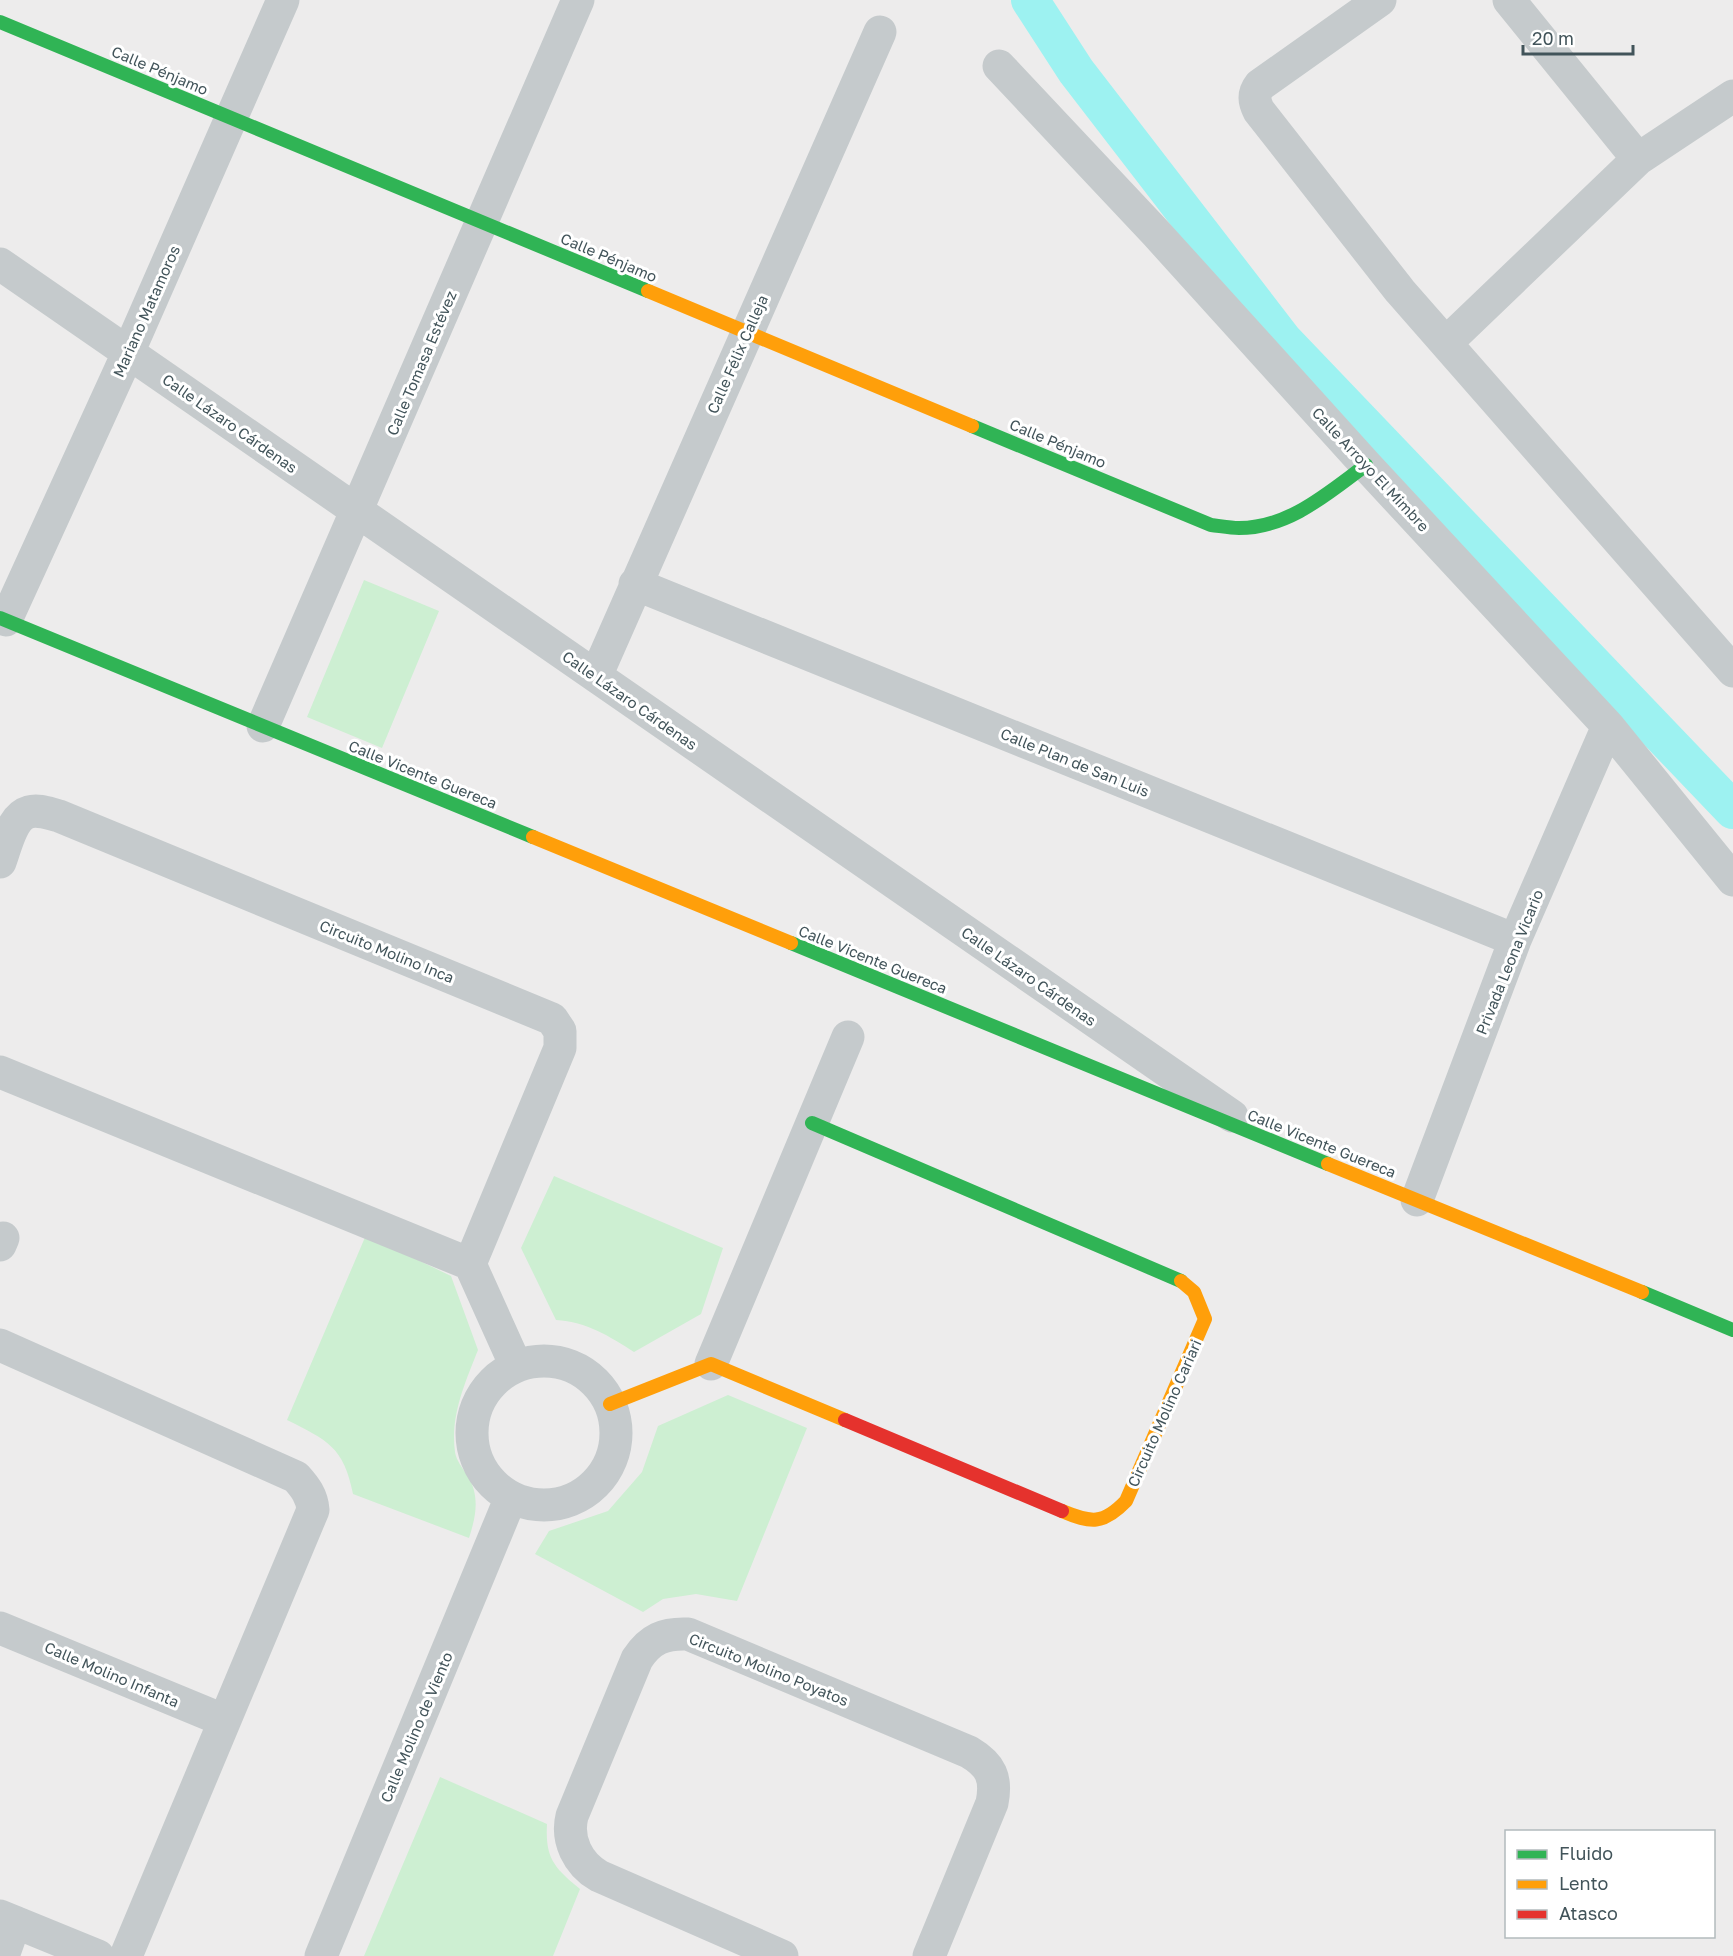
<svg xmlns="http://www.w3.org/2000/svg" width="1733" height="1956" font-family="'Golos Text',sans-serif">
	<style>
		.green { fill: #cdefd2 }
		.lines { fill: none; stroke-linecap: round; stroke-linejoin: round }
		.canal { stroke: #9df2f1; stroke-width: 38 }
		.street { stroke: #c5cacc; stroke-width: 33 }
		.fast { stroke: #30b455; stroke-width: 14 }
		.slow { stroke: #ff9f0a; stroke-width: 14 }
		.jam { stroke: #e5322d; stroke-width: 14 }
		.labels { text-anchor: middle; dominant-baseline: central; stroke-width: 6; stroke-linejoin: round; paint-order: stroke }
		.street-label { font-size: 15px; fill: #42545a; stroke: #fff }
	</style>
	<rect width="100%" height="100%" fill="#edecec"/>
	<path class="green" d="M364 580 439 611 382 748 307 717Z
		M554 1176 723 1248 701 1314 634 1352C609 1336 587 1322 556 1320L521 1248Z
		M366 1235 451 1276 478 1350C465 1383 450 1416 455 1452 456 1460 463 1469 468 1476 480 1497 476 1516 469 1538L353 1494C344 1447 327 1440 287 1420Z
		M728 1395 807 1428 737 1601 696 1594 663 1599 643 1612 535 1554 549 1531 608 1511 642 1472 658 1426Z
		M440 1777 547 1824C545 1859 555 1868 580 1889L553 1956H364Z"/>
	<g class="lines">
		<path class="canal" d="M1030 0 1076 71 1284 341 1733 810"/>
		<path class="street" d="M1380 0 1260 85C1253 94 1254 101 1259 111L1400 291 1733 671
			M1509 0 1638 159
			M999 66 1156 233 1366 465 1608 726 1733 880
			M0 264 1232 1116
			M1446 343 1638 159 1733 96
			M635 584 1515 940
			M6 620 128 353 283 0
			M596 676 880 32
			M263 726 578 0
			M0 862C6 847 11 817 29 812 39 809 50 814 59 816L552 1019 560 1031V1048L470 1264
			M0 1072 470 1264 516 1366
			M1417 1200 1515 940 1608 726
			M0 1245 3 1238
			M0 1345 296 1477C305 1487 312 1496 313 1510L126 1956
			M472 1433a72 72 0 1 1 144 0a72 72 0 1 1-144 0Z
			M711 1364 848 1037
			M0 1628 223 1720
			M0 1916 98 1956
			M3 1956 15 1922
			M321 1956 511 1497
			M782 1956 599 1876C578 1864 566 1840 572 1816L637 1659C650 1639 664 1633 688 1634L969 1752C991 1765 997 1778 992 1803L929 1956"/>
		<path class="fast" d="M0 22 648 291
			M972 426 1211 525C1220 526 1230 528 1239 528 1289 528 1328 493 1366 465
			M0 618 533 837
			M791 943 1328 1164
			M812 1123 1181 1281
			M1642 1292 1733 1330"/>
		<path class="slow" d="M648 291 972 426
			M533 837 791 943
			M1328 1164 1642 1292
			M610 1404 711 1364 845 1420
			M1062 1511C1091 1523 1103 1525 1126 1501L1205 1319 1194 1292 1181 1281"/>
		<path class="jam" d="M845 1420 1062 1511"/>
	</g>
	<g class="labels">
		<g class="street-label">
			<text transform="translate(160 70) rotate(23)">Calle Pénjamo</text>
			<text transform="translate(609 257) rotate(23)">Calle Pénjamo</text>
			<text transform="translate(146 311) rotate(-66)">Mariano Matamoros</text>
			<text transform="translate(737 354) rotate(-66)">Calle Félix Calleja</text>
			<text transform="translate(421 363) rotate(-67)">Calle Tomasa Estévez</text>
			<text transform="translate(230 423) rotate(35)">Calle Lázaro Cárdenas</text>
			<text transform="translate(1058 443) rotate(23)">Calle Pénjamo</text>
			<text transform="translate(1371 469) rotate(47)">Calle Arroyo El Mimbre</text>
			<text transform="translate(630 700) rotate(35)">Calle Lázaro Cárdenas</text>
			<text transform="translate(1075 762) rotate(22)">Calle Plan de San Luis</text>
			<text transform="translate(423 774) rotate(22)">Calle Vicente Guereca</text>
			<text transform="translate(387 951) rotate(22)">Circuito Molino Inca</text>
			<text transform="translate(873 959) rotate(22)">Calle Vicente Guereca</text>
			<text transform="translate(1509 962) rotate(-68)">Privada Leona Vicario</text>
			<text transform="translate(1029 976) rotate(35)">Calle Lázaro Cárdenas</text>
			<text transform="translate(1322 1143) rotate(22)">Calle Vicente Guereca</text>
			<text transform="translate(1164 1413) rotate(-66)">Circuito Molino Cariari</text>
			<text transform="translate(769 1669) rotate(22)">Circuito Molino Poyatos</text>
			<text transform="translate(112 1674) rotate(23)">Calle Molino Infanta</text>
			<text transform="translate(416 1727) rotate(-67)">Calle Molino de Viento</text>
		</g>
	</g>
	<rect x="1505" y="1830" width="210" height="108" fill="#ffffff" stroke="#b3bbbd" stroke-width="1.5"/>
	<rect x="1517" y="1850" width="30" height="9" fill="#30b455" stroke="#b3bbbd" stroke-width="1.5"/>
	<text x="1559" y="1860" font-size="18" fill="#42545a">Fluido</text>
	<rect x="1517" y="1880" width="30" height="9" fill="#ff9f0a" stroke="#b3bbbd" stroke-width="1.5"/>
	<text x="1559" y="1890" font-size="18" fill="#42545a">Lento</text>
	<rect x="1517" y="1910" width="30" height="9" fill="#e5322d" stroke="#b3bbbd" stroke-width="1.5"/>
	<text x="1559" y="1920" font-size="18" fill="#42545a">Atasco</text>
	<path d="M1523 45v9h110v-9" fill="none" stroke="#42545a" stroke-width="3"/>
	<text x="1532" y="45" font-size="18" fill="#42545a" stroke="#ffffff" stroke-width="4.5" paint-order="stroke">20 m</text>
</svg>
